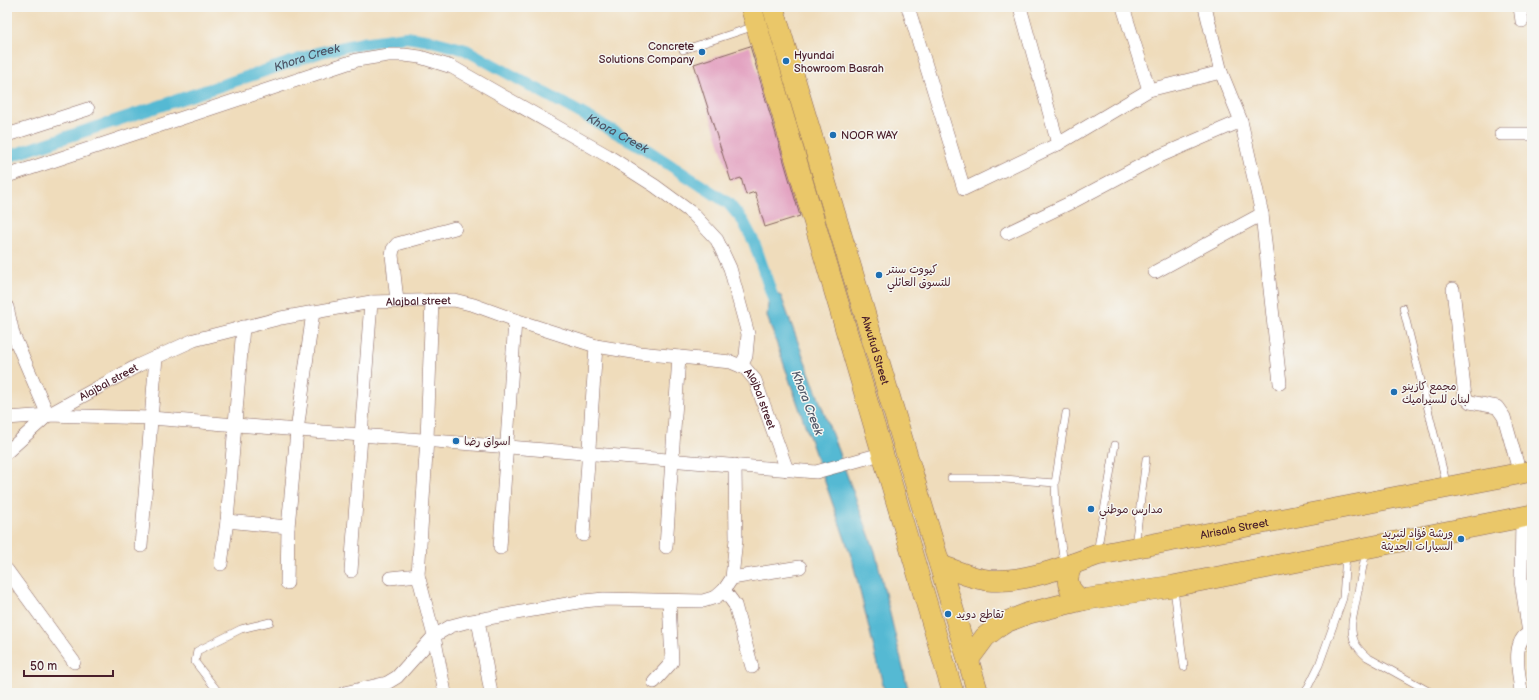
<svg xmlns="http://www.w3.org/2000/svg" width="1539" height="700" font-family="'Balsamiq Sans','Playpen Sans Arabic',sans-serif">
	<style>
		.water { fill: #54b9d3; stroke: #4f6c7f }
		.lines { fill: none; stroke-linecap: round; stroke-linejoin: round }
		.canal { stroke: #54b9d3; stroke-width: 12 }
		.building { fill: #e3a3c1 }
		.service-casing { stroke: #84615d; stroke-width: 8 }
		.minor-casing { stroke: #84615d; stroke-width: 14 }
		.primary-casing { stroke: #84615d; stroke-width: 22 }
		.service { stroke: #fff; stroke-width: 7 }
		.minor { stroke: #fff; stroke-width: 13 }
		.primary { stroke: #eac769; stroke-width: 21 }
		.poi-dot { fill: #1f6fb2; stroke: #f6f6f2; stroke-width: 1.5 }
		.labels { text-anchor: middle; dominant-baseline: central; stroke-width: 3; stroke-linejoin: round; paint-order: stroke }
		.poi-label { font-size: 11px; fill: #4a1f2b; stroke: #f6f6f2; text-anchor: start }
		.street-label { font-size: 11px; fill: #4a1f2b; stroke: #f6f6f2 }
		.water-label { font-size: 12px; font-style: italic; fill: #4e5566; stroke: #f6f6f2 }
	</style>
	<rect width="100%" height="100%" fill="#f6f6f2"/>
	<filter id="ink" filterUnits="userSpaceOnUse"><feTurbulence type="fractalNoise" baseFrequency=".025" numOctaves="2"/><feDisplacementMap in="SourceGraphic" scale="8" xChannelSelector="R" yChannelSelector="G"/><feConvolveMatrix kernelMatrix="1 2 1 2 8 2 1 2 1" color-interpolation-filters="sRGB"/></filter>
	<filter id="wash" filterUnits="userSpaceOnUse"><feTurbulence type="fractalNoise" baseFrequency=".012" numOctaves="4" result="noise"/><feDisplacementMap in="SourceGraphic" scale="16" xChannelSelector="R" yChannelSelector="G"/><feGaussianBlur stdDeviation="0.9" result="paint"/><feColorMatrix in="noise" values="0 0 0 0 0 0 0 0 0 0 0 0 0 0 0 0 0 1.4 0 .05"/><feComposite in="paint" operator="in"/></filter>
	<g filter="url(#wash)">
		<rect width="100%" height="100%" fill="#efdcbb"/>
		<path class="water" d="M772 292 781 296 875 551 909 693H885L852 559 767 316 768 303Z"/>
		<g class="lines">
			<path class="canal" id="s1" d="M7 157 321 52 362 43 406 37 432 41 466 50 644 148 728 203 743 221 754 242 776 307"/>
		</g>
		<g id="blocks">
			<path class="building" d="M750 46 800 216 765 227 755 192 746 195 741 178 731 181 694 64Z"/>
		</g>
	</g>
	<g filter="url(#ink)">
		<use href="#blocks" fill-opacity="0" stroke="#84615d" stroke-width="1"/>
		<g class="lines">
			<defs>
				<path id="service" d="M683 50 755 26
					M1403 308 1447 486
					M951 478H992L1055 483
					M1135 546 1146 459
					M1366 551 1352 622C1351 638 1355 647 1367 657L1432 693
					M1097 553 1115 445
					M1064 564 1056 508 1055 483 1066 413
					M1174 589 1184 667
					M219 693 195 662 197 651 241 629 270 622
					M1305 693 1319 665 1343 598 1346 554"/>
				<g id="minor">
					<path d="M908 7 964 189 1058 144 1149 90 1221 72"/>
					<path d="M1020 7 1058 144"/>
					<path d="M1123 7 1149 90"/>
					<path d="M1205 7 1221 72 1241 121 1262 214 1280 383"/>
					<path d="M1520 7 1522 21"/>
					<path d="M1501 134H1532"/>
					<path d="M7 135 88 109"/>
					<path d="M7 176 357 60 388 55H404L420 57 452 67 608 156 655 186 693 214 717 240 730 268 748 334 746 356 741 366"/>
					<path d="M1007 233 1074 201 1155 158 1241 121"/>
					<path d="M1155 272 1262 214"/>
					<path d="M1453 289 1465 397 1470 402 1497 407 1504 417 1520 474"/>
					<path d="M432 300 427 439 418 575 434 636 445 693"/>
					<path d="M397 301 392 255 393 249 397 244 455 228"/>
					<path d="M7 307 13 334 48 415"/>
					<path d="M7 418 48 415 151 418 816 472 881 454"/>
					<path id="s2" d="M7 452 48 415 139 365 194 340 281 318 371 302 454 300 474 305 515 320 596 346 639 353 731 362 745 368 755 380 787 470"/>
					<path d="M1522 517 1521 581 1529 633"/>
					<path d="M227 521 288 527 297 431 313 312"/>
					<path d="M583 535 596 346"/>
					<path d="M141 546 156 357"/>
					<path d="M666 547 679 357"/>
					<path d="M500 548 515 320"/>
					<path d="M221 564 227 521 243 327"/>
					<path d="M7 570 74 662"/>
					<path d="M351 571 371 302"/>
					<path d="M390 578 418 575"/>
					<path d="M732 578 800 567"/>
					<path d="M287 583 288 527"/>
					<path d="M724 590 735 605 752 667"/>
					<path d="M478 620 491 693"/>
					<path d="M654 682 672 662 669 601"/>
					<path d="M7 692 8 693"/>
					<path d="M344 693 387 683 397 677 434 636 451 626 466 622 584 601 604 599 703 601 716 597 724 590 732 578 736 539 735 465"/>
					<path d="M1521 693C1520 675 1509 639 1532 632"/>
				</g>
				<g id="primary">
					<path d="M751 7 953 693"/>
					<path id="s3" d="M773 7 978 693"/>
					<path d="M1073 564C1064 578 1067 591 1082 600"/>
					<path id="s4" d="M940 565C956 571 971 578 987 580 1021 584 1065 567 1097 555L1532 471"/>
					<path d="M968 660 985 637 995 629 1006 622 1029 613 1082 600 1173 586 1532 515"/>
				</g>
			</defs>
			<use href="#service" class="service-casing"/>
			<use href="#minor" class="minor-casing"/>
			<use href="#primary" class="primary-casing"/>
			<use href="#service" class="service"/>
			<use href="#minor" class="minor"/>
			<use href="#primary" class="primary"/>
		</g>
	</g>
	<g class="poi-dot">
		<circle cx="702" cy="52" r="4"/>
		<circle cx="786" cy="61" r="4"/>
		<circle cx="833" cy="135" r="4"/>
		<circle cx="879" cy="275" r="4"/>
		<circle cx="1394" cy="392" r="4"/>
		<circle cx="456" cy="441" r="4"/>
		<circle cx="1091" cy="509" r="4"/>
		<circle cx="1461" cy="539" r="4"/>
		<circle cx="948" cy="614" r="4"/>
	</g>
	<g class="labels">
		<g class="poi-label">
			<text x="694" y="46" text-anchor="end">Concrete<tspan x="694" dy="13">Solutions Company</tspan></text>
			<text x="794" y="55">Hyundai<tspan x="794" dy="13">Showroom Basrah</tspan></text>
			<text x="841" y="135">NOOR WAY</text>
			<text x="887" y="269">كيووت سنتر<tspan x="887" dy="13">للتسوق العائلي</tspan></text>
			<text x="1402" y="386">مجمع كازينو<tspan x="1402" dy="13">لبنان للسيراميك</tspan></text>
			<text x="464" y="441">اسواق رضا</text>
			<text x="1099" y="509">مدارس موطني</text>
			<text x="1453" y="533" text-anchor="end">ورشة فؤاد لتبريد<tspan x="1453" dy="13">السيارات الحديثة</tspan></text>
			<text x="956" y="614">تقاطع دويد</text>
		</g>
		<g class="street-label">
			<text stroke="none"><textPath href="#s2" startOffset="448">Alajbal street</textPath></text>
			<text stroke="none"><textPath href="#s3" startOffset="358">Alwufud Street</textPath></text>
			<text stroke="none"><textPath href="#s2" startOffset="124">Alajbal street</textPath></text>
			<text stroke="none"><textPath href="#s2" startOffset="819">Alajbal street</textPath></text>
			<text stroke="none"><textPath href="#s4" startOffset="303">Alrisala Street</textPath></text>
		</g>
		<g class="water-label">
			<text stroke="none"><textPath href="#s1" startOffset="316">Khora Creek</textPath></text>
			<text stroke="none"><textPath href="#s1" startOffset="652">Khora Creek</textPath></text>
			<text transform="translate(807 403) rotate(69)">Khora Creek</text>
		</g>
	</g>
	<rect width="1539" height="700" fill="none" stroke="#f6f6f2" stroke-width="24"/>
	<path d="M24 670v6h89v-6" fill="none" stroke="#4a1f2b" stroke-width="2"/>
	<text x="30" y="670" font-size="12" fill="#4a1f2b" stroke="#f6f6f2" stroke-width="3" paint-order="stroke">50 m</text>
</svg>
